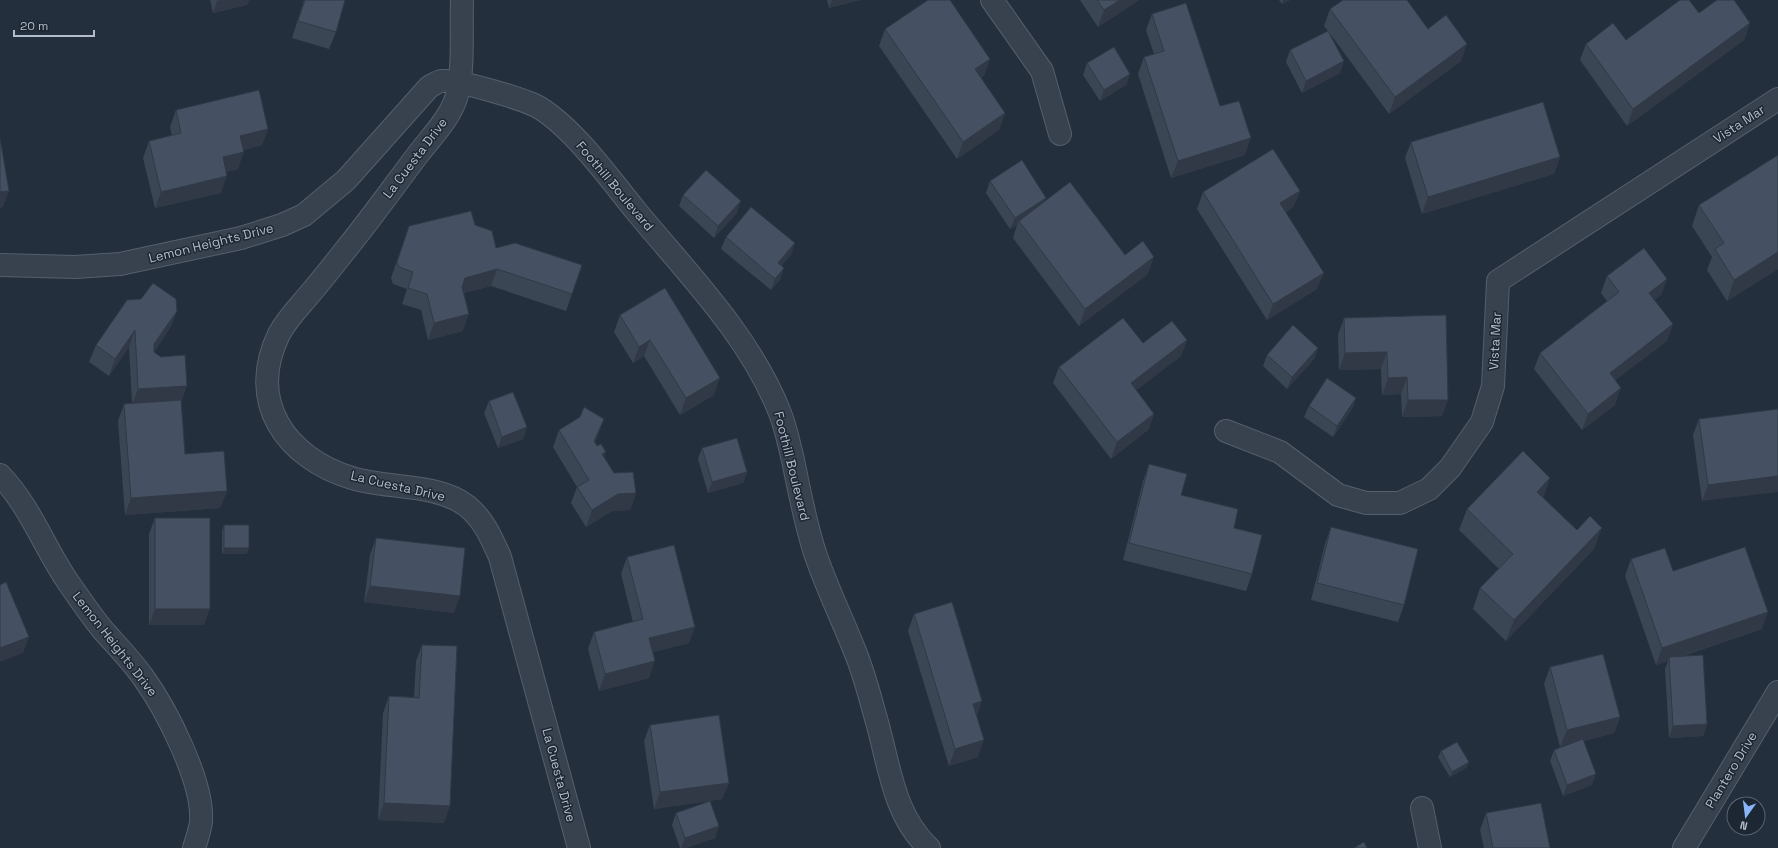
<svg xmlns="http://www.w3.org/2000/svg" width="1778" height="848" font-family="'Space Grotesk',sans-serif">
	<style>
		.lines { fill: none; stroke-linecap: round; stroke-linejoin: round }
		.street-casing { stroke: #565f6c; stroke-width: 24 }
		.street { stroke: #38414e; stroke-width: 22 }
		.wall { fill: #3b4654 }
		.shaded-wall { fill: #303945 }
		.building { fill: #455162; stroke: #303945 }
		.labels { text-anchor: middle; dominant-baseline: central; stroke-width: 3; stroke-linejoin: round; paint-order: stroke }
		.street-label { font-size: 13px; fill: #b4bcc9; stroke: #1d2633 }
	</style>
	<rect width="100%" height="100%" fill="#242f3e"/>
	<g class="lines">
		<defs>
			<path id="street" d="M462 0C461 28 464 70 457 95 451 117 433 135 419 153 394 186 370 220 343 253 332 267 321 281 309 295 299 307 287 319 279 334 246 402 286 458 352 478 387 489 437 483 467 506 484 520 491 537 500 557L579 848
				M992 0 1042 71 1060 134
				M0 265 75 267 120 264 241 238 282 225 304 215 346 180 429 87C433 85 438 81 442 81 457 79 527 100 540 108 575 130 610 179 636 211 688 274 750 336 780 413 786 428 789 444 793 460 799 490 805 521 814 550 825 584 841 616 854 649 863 670 869 693 875 715 889 761 892 814 929 848
				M1226 431 1280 452 1338 495 1366 503H1400L1429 489 1450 468 1482 422 1493 386 1498 281 1778 99
				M0 475C30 506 44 547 68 582 79 598 90 614 102 629 116 645 131 660 143 677 166 709 204 782 201 822 200 830 197 839 194 848
				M1422 808 1430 848
				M1684 848 1778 692"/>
		</defs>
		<use href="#street" class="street-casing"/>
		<use href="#street" class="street"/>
	</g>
	<path class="wall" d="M210 0H249L247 5 213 13Z
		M304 0H345L336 32 329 49 292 38Z
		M827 0H860L829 8Z
		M1080 0H1139L1098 27Z
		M1279 0H1290L1282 4Z
		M1330 9 1428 29 1461 61 1389 114 1331 35 1340 73 1302 93 1286 62 1290 50 1328 31 1324 26Z
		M1699 13 1750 23 1744 40 1627 126 1580 60 1586 44 1626 40Z
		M1152 14 1220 106 1245 155 1171 178 1138 74 1144 57 1154 54 1146 30Z
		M885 29 990 59 984 75 981 78 1005 113 999 130 957 159 879 46Z
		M1087 63 1130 74 1126 85 1100 101 1083 75Z
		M176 110 268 129 262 145 243 150 238 169 226 172 221 193 155 208 143 158 149 141 172 136 170 127Z
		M1411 142 1560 157 1554 174 1422 214 1405 158Z
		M1778 155V269L1727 301 1707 270 1712 257 1692 226 1699 205Z
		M990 181 1045 201 1125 255 1148 274 1079 326 1013 238 1017 225 1010 229 986 193Z
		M1300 191 1293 207 1286 212 1317 289 1267 320 1197 209 1203 192Z
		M683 195 737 213 714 238 679 206Z
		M475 225 496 248 572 294 566 311 491 286 464 293 463 331 428 340 421 310 402 304 407 289 393 284 391 278 409 226Z
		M726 237 791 255 781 266 780 280 771 290 721 249Z
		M1607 276 1667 279 1661 295 1654 300 1673 324 1667 341 1615 380V405L1582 430 1534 369 1540 353 1607 301 1601 293Z
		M665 288 714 395 680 415 644 356 633 363 614 332 620 315Z
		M177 311 170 328 154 352 181 402 185 454 227 491 220 508 125 515 118 421 124 404 132 403 129 347 109 376 89 362 96 345Z
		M1446 315 1442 416 1402 417 1401 394 1382 395 1381 369 1339 370 1338 335 1344 318Z
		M1187 340 1181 356 1136 390 1154 414 1148 430 1111 459 1053 383 1059 367 1143 343Z
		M1318 348 1314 359 1287 389 1263 366 1267 355Z
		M1356 398 1352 409 1333 437 1304 417 1309 406Z
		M489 401 527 427 523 439 498 448 484 413Z
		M1778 409 1702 501 1693 435 1699 419Z
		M559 430 598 436 595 442 614 473 636 493 630 510 612 511 586 527 571 503 577 487 553 447Z
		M702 448 747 472 743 483 708 493 698 459Z
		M1149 464 1181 495 1234 528 1252 574 1246 591 1123 560 1143 481Z
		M1550 478 1543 498 1594 549 1506 641 1473 609 1480 588 1499 569 1459 530 1467 509Z
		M155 518 204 625H149V534Z
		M224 525 247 554H222V531Z
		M1331 527 1404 605 1398 622 1311 600 1325 544Z
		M376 538 454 613 364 602 370 555Z
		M627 557 689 643 653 652 649 678 599 691 588 649 594 632 633 622 621 574Z
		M1631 559 1673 571 1762 629 1680 657 1707 724 1703 736 1669 738 1665 669 1668 661 1656 665 1625 576Z
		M914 614 976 716 978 757 949 766 908 631Z
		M422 645 444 823 378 820 383 713 389 696 414 697 416 661Z
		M1550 667 1620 717 1614 733 1584 741 1592 785 1563 796 1550 761 1554 750 1566 745 1560 747 1544 684Z
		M650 725 729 783 722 799 710 801 719 826 715 838 686 848H680L672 825 676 813 709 801 654 809 644 741Z
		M1441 751 1469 762 1466 768 1450 777 1438 757Z
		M1486 813 1550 848H1484L1480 830Z"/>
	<path class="shaded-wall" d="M222 0H249L247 5 213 13 217 1Z
		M832 0H860L829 8Z
		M1120 0H1139L1098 27 1104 10Z
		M1283 0H1290L1282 4Z
		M1750 23 1744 40 1627 126 1633 109Z
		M1467 44 1461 61 1389 114 1395 97Z
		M990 59 984 75 969 86 975 69Z
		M1344 61 1340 73 1302 93 1306 81Z
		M1130 74 1126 85 1100 101 1104 90Z
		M1005 113 999 130 957 159 963 142Z
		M268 129 262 145 234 153 240 136Z
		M1251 138 1245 155 1171 178 1178 161Z
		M244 152 238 169 217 174 223 157Z
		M1560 157 1554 174 1422 214 1428 197Z
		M227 176 221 193 155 208 161 192Z
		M9 191 3 207 0 208V192Z
		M1300 191 1293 207 1274 219 1280 203Z
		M1046 198 1042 209 1019 221 1017 225 1010 229 1015 218Z
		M741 201 737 213 714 238 718 226Z
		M795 243 791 255 774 274 778 263Z
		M1778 252V269L1727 301 1734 280Z
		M1154 257 1148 274 1079 326 1085 309Z
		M784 268 780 280 771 290 775 279Z
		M497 269 491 286 459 294 465 278Z
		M1324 273 1317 289 1267 320 1273 304Z
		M1667 279 1661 295 1643 309 1649 293Z
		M177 311 170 328 148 361 154 344Z
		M469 314 463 331 428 340 434 323Z
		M1673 324 1667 341 1604 389 1610 373Z
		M135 330 129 347 109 376 115 359Z
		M650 340 644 356 633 363 639 347Z
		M1187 340 1181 356 1125 399 1131 383Z
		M1318 348 1314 359 1287 389 1292 377Z
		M1387 352 1381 369 1339 370 1345 353Z
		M1407 377 1401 394 1382 395 1388 378Z
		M720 378 714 395 680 415 686 398Z
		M187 386 181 403 132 405 138 389Z
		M1621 388 1615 405 1582 430 1588 414Z
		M1356 398 1352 409 1333 437 1337 426Z
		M1408 400H1448L1442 416 1402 417Z
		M1154 414 1148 430 1111 459 1117 442Z
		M604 419 598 436 588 458 594 441Z
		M527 427 523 439 498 448 502 437Z
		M606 452 600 469 602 454Z
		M747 472 743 483 708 493 712 482Z
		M1778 476V492L1702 501 1708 485Z
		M1550 478 1543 499 1537 492Z
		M227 491 220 508 125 515 131 498Z
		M636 493 630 510 612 511 586 527 592 510 618 494Z
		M1602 528 1594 549 1506 641 1514 620Z
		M224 548H249L247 554H222Z
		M370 586 460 596 454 613 364 602Z
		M155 609H210L204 625H149Z
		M1768 612 1762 629 1669 660V657L1668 661 1656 665 1662 648Z
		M695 627 689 643 643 655 649 638Z
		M29 637 23 653 0 662V648Z
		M655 661 649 678 599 691 605 674Z
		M982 701 976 718 973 704Z
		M1620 717 1614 733 1560 747 1567 730Z
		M1707 724 1703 736 1669 738 1673 726Z
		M984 740 978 757 949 766 955 749Z
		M1469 762 1466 768 1450 777 1452 772Z
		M1596 774 1592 785 1563 796 1567 785Z
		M729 783 722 799 654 809 660 792Z
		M384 803 450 806 444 823 378 820Z
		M719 826 715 838 686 848H681L685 838Z"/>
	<path class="building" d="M305 0H345L336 32 298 21Z
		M928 0H950L990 59 975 69 1005 113 963 142 885 29Z
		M1097 0H1120L1104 10Z
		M1343 0H1407L1428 29 1446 15 1467 44 1395 97 1330 9Z
		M1680 0H1689L1699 13 1717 0H1734L1750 23 1633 109 1586 44 1613 23 1626 40Z
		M1186 3 1220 106 1239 101 1251 138 1178 161 1144 57 1164 51 1152 14Z
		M1328 31 1344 61 1306 81 1290 50Z
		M1114 47 1130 74 1104 90 1087 63Z
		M259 90 268 129 240 136 244 152 223 157 227 176 161 192 149 141 181 133 176 110Z
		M1543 102 1560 157 1428 197 1411 142Z
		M0 138 9 191 0 192Z
		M1273 149 1300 191 1280 203 1324 273 1273 304 1203 192Z
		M1778 155V252L1734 280 1715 249 1724 243 1699 205Z
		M1022 160 1046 198 1015 218 990 181Z
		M706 170 741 201 718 226 683 195Z
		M1070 182 1125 255 1143 241 1154 257 1085 309 1019 221Z
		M751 207 795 243 778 263 784 268 775 279 726 237Z
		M471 211 475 225 492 231 496 248 515 243 582 265 572 294 497 269 465 278 462 287 469 314 434 323 427 294 408 288 413 272 399 267 397 262 409 226Z
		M1644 248 1667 279 1649 293 1673 324 1610 373 1621 388 1588 414 1540 353 1619 292 1607 276Z
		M153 283 176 299 177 311 154 344V352L161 357 185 355 187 386 138 389 135 330 115 359 96 345 127 300 141 299Z
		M665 288 720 378 686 398 650 340 639 347 620 315Z
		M1446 315 1448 400H1408L1407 377 1388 378 1387 352 1345 353 1344 318Z
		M1123 318 1143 343 1172 321 1187 340 1131 383 1154 414 1117 442 1059 367Z
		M1293 325 1318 348 1292 377 1267 355Z
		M1327 378 1356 398 1337 426 1309 406Z
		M513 392 527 427 502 437 489 401Z
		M181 400 185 454 224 451 227 491 131 498 124 404Z
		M584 407 604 419 594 441 597 446 601 444 606 452 602 454 614 473 633 472 636 493 618 494 592 510 577 487 589 480 559 430 580 417Z
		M1778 409V476L1708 485 1699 419Z
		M737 438 747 472 712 482 702 448Z
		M1523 451 1550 478 1537 492 1577 530 1590 516 1602 528 1514 620 1480 588 1513 554 1467 509Z
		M1149 464 1187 474 1181 495 1238 509 1234 528 1262 535 1252 574 1129 543Z
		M155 518H210V609H155Z
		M224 525H249V548H224Z
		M1331 527 1418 549 1404 605 1317 583Z
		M376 538 465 548 460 596 370 586Z
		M674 545 695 627 649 638 655 661 605 674 594 632 643 619 627 557Z
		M1745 547 1768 612 1662 648 1631 559 1665 548 1673 571Z
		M6 582 29 637 0 648V585Z
		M952 602 982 701 973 704 984 740 955 749 914 614Z
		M422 645 457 646 450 806 384 803 389 696 419 698Z
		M1603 654 1620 717 1567 730 1550 667Z
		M1703 655 1707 724 1673 726 1669 657Z
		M719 715 729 783 660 792 650 725Z
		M1583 739 1596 774 1567 785 1554 750Z
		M1457 742 1469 762 1452 772 1441 751Z
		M710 801 719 826 685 838 676 813Z
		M1541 803 1550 848H1493L1486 813Z
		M1364 842 1367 848H1354Z"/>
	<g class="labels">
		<g class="street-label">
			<text transform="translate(1739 124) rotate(-33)">Vista Mar</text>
			<text transform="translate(415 158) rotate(-53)">La Cuesta Drive</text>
			<text transform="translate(615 186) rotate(50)">Foothill Boulevard</text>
			<text transform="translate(211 243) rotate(-14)">Lemon Heights Drive</text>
			<text transform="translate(1495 341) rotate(-87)">Vista Mar</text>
			<text transform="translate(792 466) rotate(76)">Foothill Boulevard</text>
			<text transform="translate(398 486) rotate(13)">La Cuesta Drive</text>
			<text transform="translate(115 644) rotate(52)">Lemon Heights Drive</text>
			<text transform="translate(1731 770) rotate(-59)">Plantero Drive</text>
			<text transform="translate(559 775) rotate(75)">La Cuesta Drive</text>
		</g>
	</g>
	<g transform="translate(1746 816) rotate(194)"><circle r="19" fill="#1d2633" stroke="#59626f"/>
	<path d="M0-3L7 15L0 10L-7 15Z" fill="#8ab4f8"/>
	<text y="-6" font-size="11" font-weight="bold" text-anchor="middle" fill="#b4bcc9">N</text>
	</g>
	<path d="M14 30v6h80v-6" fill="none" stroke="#b4bcc9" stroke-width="2"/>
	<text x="20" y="30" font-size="12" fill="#b4bcc9" stroke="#1d2633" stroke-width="3" paint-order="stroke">20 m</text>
</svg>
